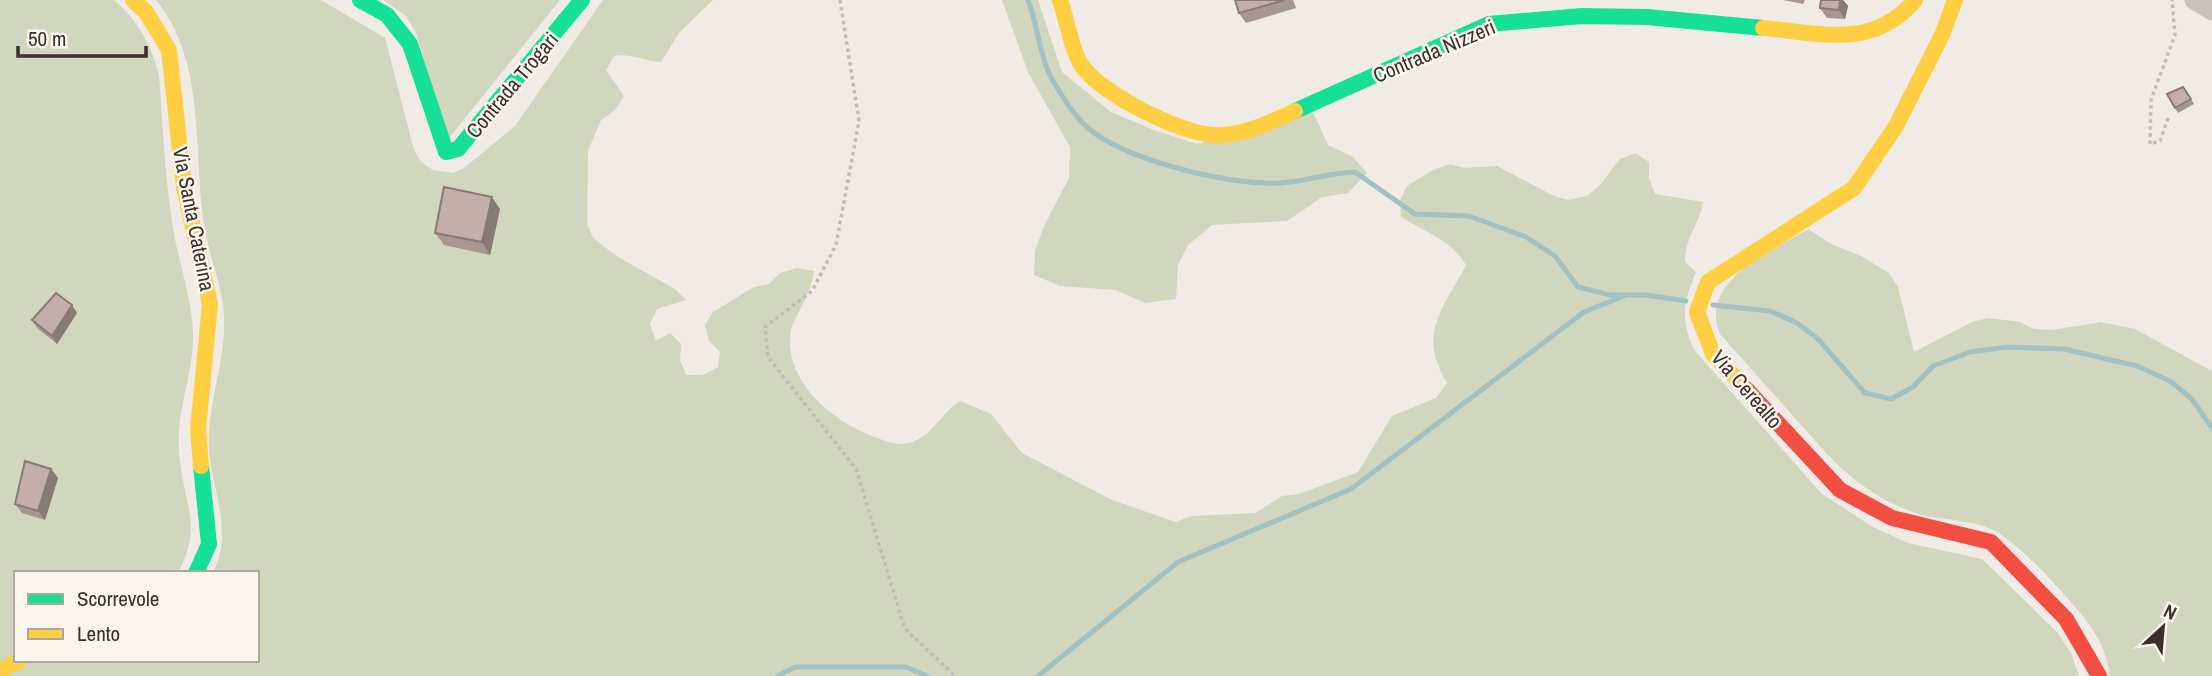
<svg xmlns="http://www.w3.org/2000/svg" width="2212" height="676" font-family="'Archivo Narrow',sans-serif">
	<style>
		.green { fill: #d1d6bf }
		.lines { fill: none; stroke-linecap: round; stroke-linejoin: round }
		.stream { stroke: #a1c2c1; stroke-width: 5 }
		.path { stroke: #c2bbb6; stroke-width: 3.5; stroke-dasharray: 3.5 3.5; stroke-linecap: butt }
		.street { stroke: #c9c3be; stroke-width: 19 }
		.fast { stroke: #16e098; stroke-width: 16 }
		.slow { stroke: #ffcf43; stroke-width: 16 }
		.jam { stroke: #f24e42; stroke-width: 16 }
		.wall { fill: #a89690 }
		.shaded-wall { fill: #887a75 }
		.building { fill: #c3afa7; stroke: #887a75; stroke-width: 2 }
		.labels { text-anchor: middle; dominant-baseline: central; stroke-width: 5; stroke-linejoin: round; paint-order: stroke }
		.street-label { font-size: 21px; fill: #3b302b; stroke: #fbf5ee }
	</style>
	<rect width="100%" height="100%" fill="#f0ebe5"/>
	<path class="green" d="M0 0H114C138 21 151 44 159 75 163 127 165 182 174 234 180 267 192 299 193 333 194 374 175 413 179 454 183 503 204 524 178 573H16V660H257V573H213C234 531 212 491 209 449 207 404 226 362 224 317 223 286 208 255 204 224 193 150 206 61 156 0H321L385 38 414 150 421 162 433 170 453 173 464 168 515 126 603 0H713L679 33 661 62C643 61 632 53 614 56L606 70 624 96 615 110 601 120 588 151 587 223 593 238 618 257 675 289 686 300 657 309 650 324 656 341 670 333 681 344 680 360 686 375H703L718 367 720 352 709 341 705 325 713 312 754 287 769 284 780 273 797 268 814 271C811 297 792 317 790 336 787 387 838 425 880 439 891 443 900 446 912 442 933 435 942 412 960 401L991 414 1022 453 1112 500 1176 522 1191 516 1255 513 1282 496 1299 494 1358 472 1392 416 1436 398 1447 383C1417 334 1443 309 1466 265 1451 240 1425 232 1401 217L1400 201 1407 186 1433 170 1450 164 1465 168 1497 166 1554 196 1569 200 1587 196 1600 185 1620 159 1635 153 1649 162V179L1655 194 1703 202C1700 224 1684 239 1685 262L1696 272C1683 304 1680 317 1694 350L1822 494 1873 527 1908 543 1982 559 2057 632 2071 653 2079 676H0Z
		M383 0H560L446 142 416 32 405 15Z
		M1002 0H1038L1062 72 1111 112 1156 131 1197 144 1313 112 1328 145 1353 157 1367 173 1348 193 1322 197 1287 221 1212 225 1188 245 1178 265 1176 299 1145 303 1116 290 1060 286 1034 275 1035 251 1044 226 1069 178 1070 147 1028 72Z
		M1808 229 1831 244 1861 256 1889 273 1898 287 1914 352 1972 322 1988 318 2020 322 2034 329 2052 330 2101 322 2135 329 2212 371V676H2110C2108 664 2105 652 2099 640 2087 615 2021 545 1997 532 1974 519 1944 521 1919 514 1883 503 1851 480 1826 453L1720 334C1698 280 1772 252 1808 229Z"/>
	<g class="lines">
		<path class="stream" d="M1028 0C1039 28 1039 60 1056 86 1065 101 1075 117 1088 128 1126 160 1216 181 1265 183 1296 185 1325 173 1355 172L1415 214 1469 216 1526 237 1555 256 1578 287 1610 295H1646L1686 301
			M1713 305 1770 311 1797 323 1818 339 1865 393 1891 399 1913 387 1933 366 1970 352 2007 347 2064 349 2137 366 2170 381 2192 399 2212 428
			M778 676 795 667H906L927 676
			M1038 676 1178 562 1351 489 1584 312 1624 296"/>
		<path class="path" d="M840 0 859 121 836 245 812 291 765 327 768 357 856 469 905 629 955 676
			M2168 118 2160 141 2150 144 2151 100 2175 35 2172 0"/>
		<path class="street" d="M2194 0 2212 11"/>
		<path class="fast" d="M360 0 387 15 410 44 446 152 458 149 582 0
			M1295 111 1489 24 1582 16 1647 17 1763 28
			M196 573 209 544 201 466"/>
		<path class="slow" d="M133 0 146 12 169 50 184 187 210 304 198 429 201 466
			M1060 0C1066 17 1072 52 1082 66 1102 94 1179 133 1213 135 1241 137 1271 122 1295 111
			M1763 28C1820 33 1873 50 1915 0
			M1747 390 1713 354 1697 312 1708 282 1854 188 1896 126 1942 35 1955 0
			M0 671 20 660"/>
		<path class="jam" d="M1747 390 1840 490 1892 518 1991 542 2066 619 2099 676"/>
	</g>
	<path class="wall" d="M1235 0H1293L1296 8 1246 23 1239 13Z
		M1783 0H1805L1803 4Z
		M1821 0H1843L1848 6 1845 19 1827 18 1820 8Z
		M2183 87 2194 104 2178 113 2175 108Z
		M500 209 490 255 444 245 435 233Z
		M77 313 57 344 37 328 32 320Z
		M51 469 58 478 45 520 22 513 15 504Z"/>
	<path class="shaded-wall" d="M1840 0H1843L1848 6 1845 19 1839 10Z
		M492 197 500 209 490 255 482 242Z
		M72 305 77 313 57 344 52 336Z
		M51 469 58 478 45 520 38 511Z"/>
	<path class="building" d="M1235 0H1285L1239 13Z
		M1821 0H1840L1839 10 1820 8Z
		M2183 87 2191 99 2175 108 2167 94Z
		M444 187 492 197 482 242 435 233Z
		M56 293 72 305 52 336 32 320Z
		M25 461 51 469 38 511 15 504Z"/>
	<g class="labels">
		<g class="street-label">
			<text transform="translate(1434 51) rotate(-23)">Contrada Nizzeri</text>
			<text transform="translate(512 85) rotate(-50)">Contrada Trogari</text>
			<text transform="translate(194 219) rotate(79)">Via Santa Caterina</text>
			<text transform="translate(1747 389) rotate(49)">Via Cerealto</text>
		</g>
	</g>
	<rect x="14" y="571" width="245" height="91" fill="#fbf5ee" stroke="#aea6a0" stroke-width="2"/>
	<rect x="28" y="594" width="35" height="10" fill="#16e098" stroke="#aea6a0" stroke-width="2"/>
	<text x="77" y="606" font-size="21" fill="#3b302b">Scorrevole</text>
	<rect x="28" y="629" width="35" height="10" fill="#ffcf43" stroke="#aea6a0" stroke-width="2"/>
	<text x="77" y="641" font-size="21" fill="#3b302b">Lento</text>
	<g transform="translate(2163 627) rotate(26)" stroke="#fbf5ee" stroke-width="5" paint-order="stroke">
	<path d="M0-5L12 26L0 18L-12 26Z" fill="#3b302b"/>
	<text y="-10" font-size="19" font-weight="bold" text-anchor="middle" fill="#3b302b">N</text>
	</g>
	<path d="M18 46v10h128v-10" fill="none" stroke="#3b302b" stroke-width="3.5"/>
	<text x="28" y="46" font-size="21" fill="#3b302b" stroke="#fbf5ee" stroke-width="5" paint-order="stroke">50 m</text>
</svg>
